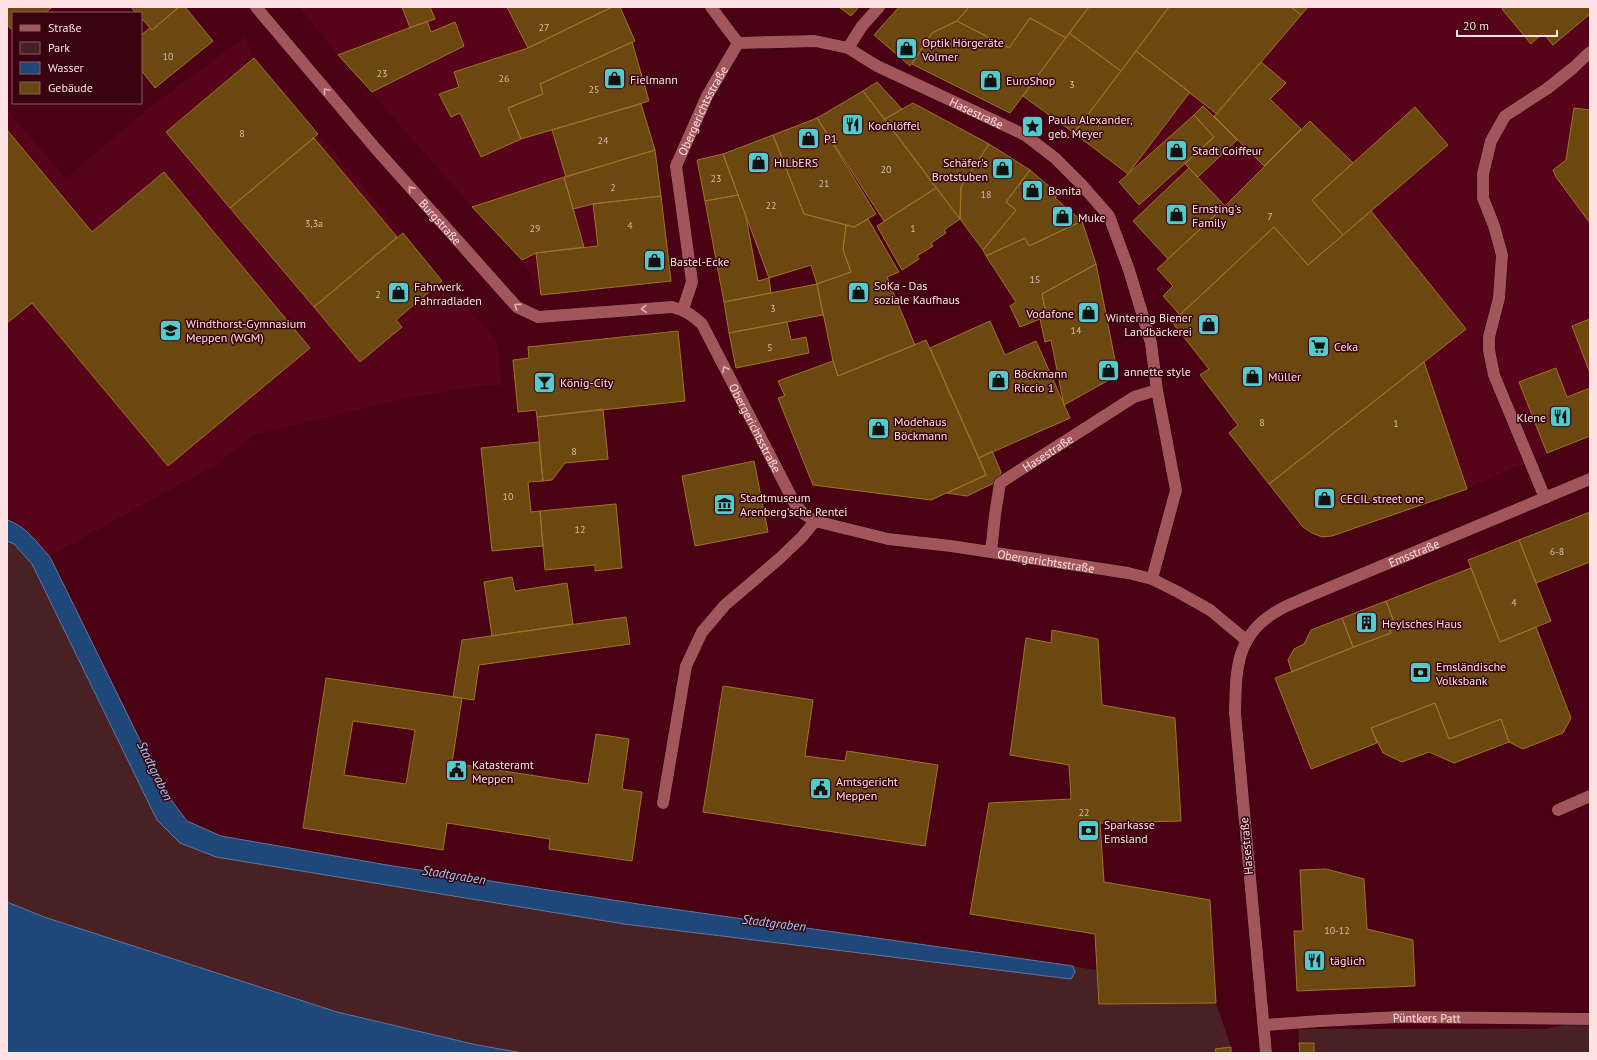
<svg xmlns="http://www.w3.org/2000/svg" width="1597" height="1060" font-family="'PT Sans',sans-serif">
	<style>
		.built { fill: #570319 }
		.green { fill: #492024 }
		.water { fill: #1f487a; stroke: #62769a }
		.building { fill: #6a480f; stroke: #a1732c; fill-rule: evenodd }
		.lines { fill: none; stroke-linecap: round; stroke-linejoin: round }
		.lane-casing { stroke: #220105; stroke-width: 13 }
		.street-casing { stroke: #220105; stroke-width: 13 }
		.secondary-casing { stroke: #220105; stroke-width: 13 }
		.lane { stroke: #a3555c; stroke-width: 12 }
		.street { stroke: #a3555c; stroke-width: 12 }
		.secondary { stroke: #a3555c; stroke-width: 12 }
		.oneway { stroke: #dfb1b4 }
		.labels { text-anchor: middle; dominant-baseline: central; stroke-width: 3; stroke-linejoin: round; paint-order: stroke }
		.number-label { font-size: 10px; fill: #dabcaf }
		.poi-label { font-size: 12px; fill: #ffe3e4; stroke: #38030e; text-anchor: start }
		.street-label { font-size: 12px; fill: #ffe3e4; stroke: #38030e }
		.water-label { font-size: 13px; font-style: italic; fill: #a7cbfa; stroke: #38030e }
	</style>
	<rect width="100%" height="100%" fill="#4a0113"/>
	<path class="built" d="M299 7H620L632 42 649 101 641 104 655 150 671 281 541 295 522 260 472 207 338 55Z
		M899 7H1590V436L1547 453 1467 489 1332 536 1322 537 1312 533 1303 527 1229 433 1238 425 1200 375 1208 369 1172 322 1180 315 1163 296 1173 286 1157 269 1168 259 1133 221 1144 210 1119 182 1128 174 1023 96 1010 113 912 64 910 66 874 35Z
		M245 37 254 58 442 281 496 339 502 385 478 386 408 398 254 435 216 465 39 562 7 536V110L66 178 147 109Z"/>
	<path class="green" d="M7 520C25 525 38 544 50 557L166 793 187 821 221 836 387 865 645 905 1097 970 1099 1004 1216 1003 1231 1047V1053H523L477 1045 337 1012 44 917 7 902Z
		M1590 1019V1053H1300L1298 1029H1545Z"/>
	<path class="water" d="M7 520C25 525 38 544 50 557L166 793 187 821 221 836 387 865 645 905 1073 966 1075 972 1071 979 624 924 216 857 180 843 157 820 32 564 14 544 7 541Z
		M7 902 44 917 337 1012 477 1045 523 1053H7Z"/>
	<path class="building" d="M7 7H52L45 13H13V31L7 24Z
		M131 7H179L152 30 141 18V13H136Z
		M179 7H185L213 41 155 88 141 70V35L150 28 152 30Z
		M402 7H430L435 19 410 28Z
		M507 7H612L528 48Z
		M612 7H620L635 41 540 84 543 94 508 108 521 139 481 157 460 113 451 117 439 94 459 87 454 72 528 48Z
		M839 7H859L851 16Z
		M899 7H969L957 21 932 33 910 66 874 35Z
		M969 7H1089L1066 38 1030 18 1009 48 957 21Z
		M1089 7H1169L1121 71 1069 33Z
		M1169 7H1291L1301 15 1217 114 1136 51Z
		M1291 7H1308L1301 15Z
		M1504 7H1590V14L1553 45 1543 33 1531 44 1502 9Z
		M1030 18 1066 38 1010 113 912 64 932 33 957 21 1009 48Z
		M427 21 431 32 455 22 464 46 372 92 338 55Z
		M1069 33 1121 71 1074 133 1023 96Z
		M632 42 649 101 521 139 508 108 543 94 540 84Z
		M1136 51 1190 92 1128 174 1074 133Z
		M254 58 318 134 230 208 166 132Z
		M1261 62 1286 83 1270 99 1301 129 1264 166 1214 116Z
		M877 82 902 109 885 119 863 91Z
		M863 91 936 188 884 221 817 118Z
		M913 103 989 144 961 187 960 219 885 119Z
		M641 104 655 150 566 177 552 130Z
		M1203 106 1237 140 1198 177 1185 164 1214 137 1194 115Z
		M1415 107 1448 145 1343 235 1312 200Z
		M1574 108 1590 110V223L1556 177 1553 170 1566 160Z
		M1194 115 1214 137 1139 205 1119 182Z
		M817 118 876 214 854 227 804 214 773 135Z
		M1310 121 1353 163 1312 200 1343 235 1308 265 1274 227 1180 315 1163 296 1173 286 1157 269 1225 206Z
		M7 130 92 232 164 172 310 348 168 466 32 303 7 323Z
		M773 135 804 214 846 225 843 250 851 272 817 284 811 265 769 278 723 154Z
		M314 138 397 237 314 307 230 208Z
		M989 144 1030 170 1006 202 1016 210 983 250 960 219 961 187Z
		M655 150 661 196 593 204 573 209 564 177Z
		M723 154 738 195 705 201 697 160Z
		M1189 168 1225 206 1168 259 1133 221Z
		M1030 170 1058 194 1055 198 1082 221 1029 246 1025 238 986 256 983 250 1016 210 1006 202Z
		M564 177 584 247 536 253 522 260 472 207Z
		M936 188 960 219 944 230 946 233 931 243 933 246 917 256 919 259 902 270 877 226Z
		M738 195 746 217 758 281 769 278 771 293 724 302 705 201Z
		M661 196 671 281 541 295 536 253 598 246 593 204Z
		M1371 211 1466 329 1269 484 1229 433 1238 425 1200 375 1209 369 1172 322 1274 227 1308 265Z
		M868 219 899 272 887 277 915 345 838 376 833 361 817 284 851 272 843 250 846 225 854 227Z
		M1082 221 1096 264 1042 294 1047 318 1040 319 1020 327 1010 306 1016 302 986 256 1025 238 1029 246Z
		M403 233 442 281 396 320 402 327 360 362 314 307Z
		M1096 264 1118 375 1064 405 1051 340 1045 342 1040 319 1047 318 1042 294Z
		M817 284 823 315 729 333 724 302Z
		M1590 319V373L1572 326Z
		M990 321 1005 355 1036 341 1070 418 979 458 930 348Z
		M787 322 791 340 806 337 809 353 736 368 729 333Z
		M678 331 685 401 537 417 536 410 518 412 513 360 529 358 528 347Z
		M926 340 986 475 931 500 813 485 778 398 785 396 778 381 833 361 838 376Z
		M1424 362 1467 489 1332 536 1322 537 1312 533 1303 527 1269 484Z
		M1556 368 1567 397 1590 388V436L1547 453 1519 382Z
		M603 409 608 459 565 463 552 480 543 481 537 417Z
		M539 442 543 481 528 482 531 512 540 511 543 546 492 551 481 448Z
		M992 451 1001 472 998 481 967 496 947 493 986 475 979 458Z
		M754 461 768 532 695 546 682 476Z
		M616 504 622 568 595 571V565L545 570 540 511Z
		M1590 512V562L1536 583 1519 540Z
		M1519 540 1551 621 1500 642 1468 560Z
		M1471 568 1500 642 1536 627 1571 718 1563 733 1523 749 1509 742 1501 719 1449 739 1435 703 1371 728 1377 743 1311 769 1275 678 1391 633 1387 624 1394 622 1386 601Z
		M512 577 515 591 567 583 573 624 492 636 484 582Z
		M1386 601 1394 622 1387 624 1391 633 1353 647 1342 618Z
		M626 617 630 644 479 665 474 700 453 697 462 640Z
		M1342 618 1353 647 1292 672 1288 660 1294 649 1304 644 1311 630Z
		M1052 630 1098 639 1102 705 1175 718 1181 821 1100 823 1104 882 1210 900 1216 1003 1099 1004 1095 934 970 914 989 803 1071 799 1069 765 1010 755 1026 638 1051 643Z
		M326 678 462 698 452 763 588 784 596 734 629 739 622 789 642 792 632 861 549 849 550 839 447 823 443 850 303 828ZM353 721 415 730 406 784 344 775Z
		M723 686 813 700 805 756 845 761 847 751 938 765 925 846 703 812Z
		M1435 703 1449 739 1501 719 1509 742 1454 763 1429 752 1402 762 1383 753 1371 728Z
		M1326 869 1364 879 1367 929 1413 940 1415 986 1297 991 1294 931H1303L1300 870Z
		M1299 1043H1314V1053H1300Z
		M1231 1047V1053H1216L1215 1049Z"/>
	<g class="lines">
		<defs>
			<path id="lane" d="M1545 498 1494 375 1489 350V337L1499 298 1502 255 1494 226 1483 198V174L1491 141 1505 116 1548 88
				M663 803 686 666 702 632 725 605 779 559 802 537 815 521
				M1558 810 1590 796"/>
			<g id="street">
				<path id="s1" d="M256 7 376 149 517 307 538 317 672 307C685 310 692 315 702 324L795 504 804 514 815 521 888 539 951 546 1128 573 1152 579 1178 592 1210 610 1246 640"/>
				<path d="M711 7 738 43"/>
				<path id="s2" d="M738 43 815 41 848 48 877 66 1025 135 1055 158 1081 184 1109 216 1129 270 1151 343 1157 390 1176 490 1152 579"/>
				<path d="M848 48 862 26 879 7"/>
				<path d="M1548 88 1573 68 1590 52"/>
				<path id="s3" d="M683 309 692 282 676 166 707 96 738 43"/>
				<path id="s4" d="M991 552 995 515 1000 483 1134 397 1157 390"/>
				<path id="s5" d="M1265 1025 1320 1021 1399 1017 1590 1019"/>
			</g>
			<g id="secondary">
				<path id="s6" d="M1266 1053 1235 713C1236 672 1235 637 1274 613 1284 606 1296 602 1307 597L1590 479"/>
			</g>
		</defs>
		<use href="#lane" class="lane-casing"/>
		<use href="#street" class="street-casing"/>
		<use href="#secondary" class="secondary-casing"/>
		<use href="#lane" class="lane"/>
		<use href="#street" class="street"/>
		<use href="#secondary" class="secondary"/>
	</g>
	<defs><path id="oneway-chevron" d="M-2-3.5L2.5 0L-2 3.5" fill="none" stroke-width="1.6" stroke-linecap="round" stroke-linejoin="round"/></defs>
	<g class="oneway">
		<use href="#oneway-chevron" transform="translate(326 91) rotate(-130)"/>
		<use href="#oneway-chevron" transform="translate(411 189) rotate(-132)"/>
		<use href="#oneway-chevron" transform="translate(517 306) rotate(-143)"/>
		<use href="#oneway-chevron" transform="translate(644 309) rotate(176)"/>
		<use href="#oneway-chevron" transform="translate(725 369) rotate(-117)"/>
	</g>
	<defs>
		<symbol id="shop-square" viewBox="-11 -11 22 22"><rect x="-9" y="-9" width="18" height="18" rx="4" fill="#52cdcd" stroke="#38030e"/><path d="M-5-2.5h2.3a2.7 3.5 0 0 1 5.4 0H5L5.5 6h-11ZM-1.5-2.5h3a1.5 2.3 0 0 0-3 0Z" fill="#111"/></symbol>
		<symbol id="restaurant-square" viewBox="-11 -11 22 22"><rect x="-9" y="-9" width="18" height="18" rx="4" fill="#52cdcd" stroke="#38030e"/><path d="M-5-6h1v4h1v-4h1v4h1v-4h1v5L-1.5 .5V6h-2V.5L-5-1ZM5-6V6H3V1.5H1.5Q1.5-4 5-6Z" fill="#111"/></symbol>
		<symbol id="sight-square" viewBox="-11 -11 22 22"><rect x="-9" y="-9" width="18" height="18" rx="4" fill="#52cdcd" stroke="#38030e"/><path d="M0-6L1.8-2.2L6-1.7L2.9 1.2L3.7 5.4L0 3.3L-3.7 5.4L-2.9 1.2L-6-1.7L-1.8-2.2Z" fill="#111"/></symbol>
		<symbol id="school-square" viewBox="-11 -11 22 22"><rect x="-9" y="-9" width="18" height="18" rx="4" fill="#52cdcd" stroke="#38030e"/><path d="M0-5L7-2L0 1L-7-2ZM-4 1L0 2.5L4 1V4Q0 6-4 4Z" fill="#111"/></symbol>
		<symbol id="supermarket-square" viewBox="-11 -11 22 22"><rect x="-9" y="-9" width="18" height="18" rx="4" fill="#52cdcd" stroke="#38030e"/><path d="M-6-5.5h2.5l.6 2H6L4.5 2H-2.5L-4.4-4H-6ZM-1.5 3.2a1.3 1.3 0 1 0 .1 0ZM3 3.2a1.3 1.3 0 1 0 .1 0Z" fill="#111"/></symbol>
		<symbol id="bar-square" viewBox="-11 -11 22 22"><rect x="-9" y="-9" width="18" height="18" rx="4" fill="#52cdcd" stroke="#38030e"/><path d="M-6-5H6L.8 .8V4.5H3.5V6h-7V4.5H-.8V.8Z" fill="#111"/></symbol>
		<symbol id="museum-square" viewBox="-11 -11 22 22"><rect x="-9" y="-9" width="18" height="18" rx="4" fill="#52cdcd" stroke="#38030e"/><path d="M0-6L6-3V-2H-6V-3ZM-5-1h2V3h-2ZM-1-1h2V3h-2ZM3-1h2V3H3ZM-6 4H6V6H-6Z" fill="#111"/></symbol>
		<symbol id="building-square" viewBox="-11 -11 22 22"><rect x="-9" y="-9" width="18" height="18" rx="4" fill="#52cdcd" stroke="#38030e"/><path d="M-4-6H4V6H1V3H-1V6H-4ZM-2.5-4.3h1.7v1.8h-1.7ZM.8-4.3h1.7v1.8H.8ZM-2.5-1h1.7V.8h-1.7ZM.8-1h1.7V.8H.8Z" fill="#111"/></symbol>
		<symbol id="bank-square" viewBox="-11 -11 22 22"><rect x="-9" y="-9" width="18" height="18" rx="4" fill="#52cdcd" stroke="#38030e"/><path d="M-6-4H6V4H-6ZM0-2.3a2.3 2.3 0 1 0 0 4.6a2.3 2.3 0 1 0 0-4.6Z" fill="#111"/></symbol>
		<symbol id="civic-square" viewBox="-11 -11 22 22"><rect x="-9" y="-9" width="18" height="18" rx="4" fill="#52cdcd" stroke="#38030e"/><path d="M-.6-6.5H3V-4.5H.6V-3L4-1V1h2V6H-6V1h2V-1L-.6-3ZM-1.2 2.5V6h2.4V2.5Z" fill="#111"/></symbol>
	</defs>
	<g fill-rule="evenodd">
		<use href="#shop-square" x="894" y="36" width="25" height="25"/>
		<use href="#shop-square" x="602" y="66" width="25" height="25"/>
		<use href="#shop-square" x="978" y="68" width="25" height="25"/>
		<use href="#restaurant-square" x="840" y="112" width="25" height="25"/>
		<use href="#sight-square" x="1020" y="114" width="25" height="25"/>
		<use href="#shop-square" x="796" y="126" width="25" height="25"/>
		<use href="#shop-square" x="1164" y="138" width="25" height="25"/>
		<use href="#shop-square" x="746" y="150" width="25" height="25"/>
		<use href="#shop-square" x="990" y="156" width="25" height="25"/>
		<use href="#shop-square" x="1020" y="178" width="25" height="25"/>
		<use href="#shop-square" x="1164" y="202" width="25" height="25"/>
		<use href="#shop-square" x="1050" y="204" width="25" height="25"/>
		<use href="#shop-square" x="642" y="248" width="25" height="25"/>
		<use href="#shop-square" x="846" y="280" width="25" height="25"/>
		<use href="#shop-square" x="386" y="280" width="25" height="25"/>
		<use href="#shop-square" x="1076" y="300" width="25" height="25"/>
		<use href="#shop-square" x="1196" y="312" width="25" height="25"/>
		<use href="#school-square" x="158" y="318" width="25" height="25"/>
		<use href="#supermarket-square" x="1306" y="334" width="25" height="25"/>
		<use href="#shop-square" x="1096" y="358" width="25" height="25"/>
		<use href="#shop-square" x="1240" y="364" width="25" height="25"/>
		<use href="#shop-square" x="986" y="368" width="25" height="25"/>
		<use href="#bar-square" x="532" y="370" width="25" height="25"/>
		<use href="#restaurant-square" x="1548" y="404" width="25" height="25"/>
		<use href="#shop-square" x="866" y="416" width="25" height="25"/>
		<use href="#shop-square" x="1312" y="486" width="25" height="25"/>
		<use href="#museum-square" x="712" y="492" width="25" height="25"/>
		<use href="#building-square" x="1354" y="610" width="25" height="25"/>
		<use href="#bank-square" x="1408" y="660" width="25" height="25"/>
		<use href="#civic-square" x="444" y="758" width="25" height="25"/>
		<use href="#civic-square" x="808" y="776" width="25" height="25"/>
		<use href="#bank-square" x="1076" y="818" width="25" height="25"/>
		<use href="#restaurant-square" x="1302" y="948" width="25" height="25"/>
	</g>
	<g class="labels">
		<g class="number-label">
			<text x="544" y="27">27</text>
			<text x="168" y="56">10</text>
			<text x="382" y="73">23</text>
			<text x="504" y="78">26</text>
			<text x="1072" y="84">3</text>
			<text x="594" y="89">25</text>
			<text x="242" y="133">8</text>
			<text x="603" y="140">24</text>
			<text x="886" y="169">20</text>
			<text x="716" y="178">23</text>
			<text x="824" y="183">21</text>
			<text x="613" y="187">2</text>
			<text x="986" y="194">18</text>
			<text x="771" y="205">22</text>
			<text x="1270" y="216">7</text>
			<text x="314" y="223">3,3a</text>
			<text x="630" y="225">4</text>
			<text x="535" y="228">29</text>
			<text x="913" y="228">1</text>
			<text x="1035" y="279">15</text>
			<text x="378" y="294">2</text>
			<text x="773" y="308">3</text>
			<text x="1076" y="330">14</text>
			<text x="770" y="347">5</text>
			<text x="1262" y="422">8</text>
			<text x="1396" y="423">1</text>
			<text x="574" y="451">8</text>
			<text x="508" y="496">10</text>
			<text x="580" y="529">12</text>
			<text x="1557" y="551">6-8</text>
			<text x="1514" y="602">4</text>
			<text x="1084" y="812">22</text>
			<text x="1337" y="930">10-12</text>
		</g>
		<g class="poi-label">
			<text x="922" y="42">Optik Hörgeräte<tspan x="922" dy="14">Volmer</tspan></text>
			<text x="630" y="79">Fielmann</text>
			<text x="1006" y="80">EuroShop</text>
			<text x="1048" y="119">Paula Alexander,<tspan x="1048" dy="14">geb. Meyer</tspan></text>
			<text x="868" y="125">Kochlöffel</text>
			<text x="824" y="138">P1</text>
			<text x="1192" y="150">Stadt Coiffeur</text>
			<text x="774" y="162">HILbERS</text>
			<text x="988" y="162" text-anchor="end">Schäfer's<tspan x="988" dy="14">Brotstuben</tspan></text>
			<text x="1048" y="190">Bonita</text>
			<text x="1192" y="208">Ernsting's<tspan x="1192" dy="14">Family</tspan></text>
			<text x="1078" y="217">Muke</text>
			<text x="670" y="261">Bastel-Ecke</text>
			<text x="874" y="285">SoKa - Das<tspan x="874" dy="14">soziale Kaufhaus</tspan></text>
			<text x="414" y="286">Fahrwerk.<tspan x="414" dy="14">Fahrradladen</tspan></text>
			<text x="1074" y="313" text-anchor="end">Vodafone</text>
			<text x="1192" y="317" text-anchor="end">Wintering Biener<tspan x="1192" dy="14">Landbäckerei</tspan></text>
			<text x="186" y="323">Windthorst-Gymnasium<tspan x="186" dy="14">Meppen (WGM)</tspan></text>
			<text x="1334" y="346">Ceka</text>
			<text x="1124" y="371">annette style</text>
			<text x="1014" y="373">Böckmann<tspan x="1014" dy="14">Riccio 1</tspan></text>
			<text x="1268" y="376">Müller</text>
			<text x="560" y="382">König-City</text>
			<text x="1546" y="417" text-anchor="end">Klene</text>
			<text x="894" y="421">Modehaus<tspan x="894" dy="14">Böckmann</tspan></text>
			<text x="740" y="497">Stadtmuseum<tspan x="740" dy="14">Arenberg'sche Rentei</tspan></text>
			<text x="1340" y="498">CECIL street one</text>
			<text x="1382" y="623">Heylsches Haus</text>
			<text x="1436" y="666">Emsländische<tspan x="1436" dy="14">Volksbank</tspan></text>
			<text x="472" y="764">Katasteramt<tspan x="472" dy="14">Meppen</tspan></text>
			<text x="836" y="781">Amtsgericht<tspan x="836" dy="14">Meppen</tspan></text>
			<text x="1104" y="824">Sparkasse<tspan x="1104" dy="14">Emsland</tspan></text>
			<text x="1330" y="960">täglich</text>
		</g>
		<g class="street-label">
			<text stroke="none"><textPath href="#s3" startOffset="207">Obergerichtsstraße</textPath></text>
			<text stroke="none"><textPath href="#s2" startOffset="255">Hasestraße</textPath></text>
			<text stroke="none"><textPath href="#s1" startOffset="283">Burgstraße</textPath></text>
			<text stroke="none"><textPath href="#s1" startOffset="707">Obergerichtsstraße</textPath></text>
			<text stroke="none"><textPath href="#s4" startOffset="126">Hasestraße</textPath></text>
			<text stroke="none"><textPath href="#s6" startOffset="607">Emsstraße</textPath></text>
			<text stroke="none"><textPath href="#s1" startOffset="1054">Obergerichtsstraße</textPath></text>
			<text transform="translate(1246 846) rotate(-95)">Hasestraße</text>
			<text stroke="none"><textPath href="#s5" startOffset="162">Püntkers Patt</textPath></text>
		</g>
		<g class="water-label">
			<text transform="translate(155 771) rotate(64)">Stadtgraben</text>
			<text transform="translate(454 875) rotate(9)">Stadtgraben</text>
			<text transform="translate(774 923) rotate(7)">Stadtgraben</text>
		</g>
	</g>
	<rect width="1597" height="1060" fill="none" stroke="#ffe3e4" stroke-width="16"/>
	<rect x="12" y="12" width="130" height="92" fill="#38030e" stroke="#885d64"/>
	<rect x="20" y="25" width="20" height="6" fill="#a3555c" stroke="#885d64"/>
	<text x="48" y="32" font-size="12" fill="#ffe3e4">Straße</text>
	<rect x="20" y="42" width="20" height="12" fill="#492024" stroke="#885d64"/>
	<text x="48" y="52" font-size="12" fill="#ffe3e4">Park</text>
	<rect x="20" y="62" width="20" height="12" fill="#1f487a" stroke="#885d64"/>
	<text x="48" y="72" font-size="12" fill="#ffe3e4">Wasser</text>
	<rect x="20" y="82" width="20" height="12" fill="#6a480f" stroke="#885d64"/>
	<text x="48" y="92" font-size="12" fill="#ffe3e4">Gebäude</text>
	<path d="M1457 30v6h100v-6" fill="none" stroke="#ffe3e4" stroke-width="2"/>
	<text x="1463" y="30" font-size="12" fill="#ffe3e4" stroke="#38030e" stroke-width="3" paint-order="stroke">20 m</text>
</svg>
